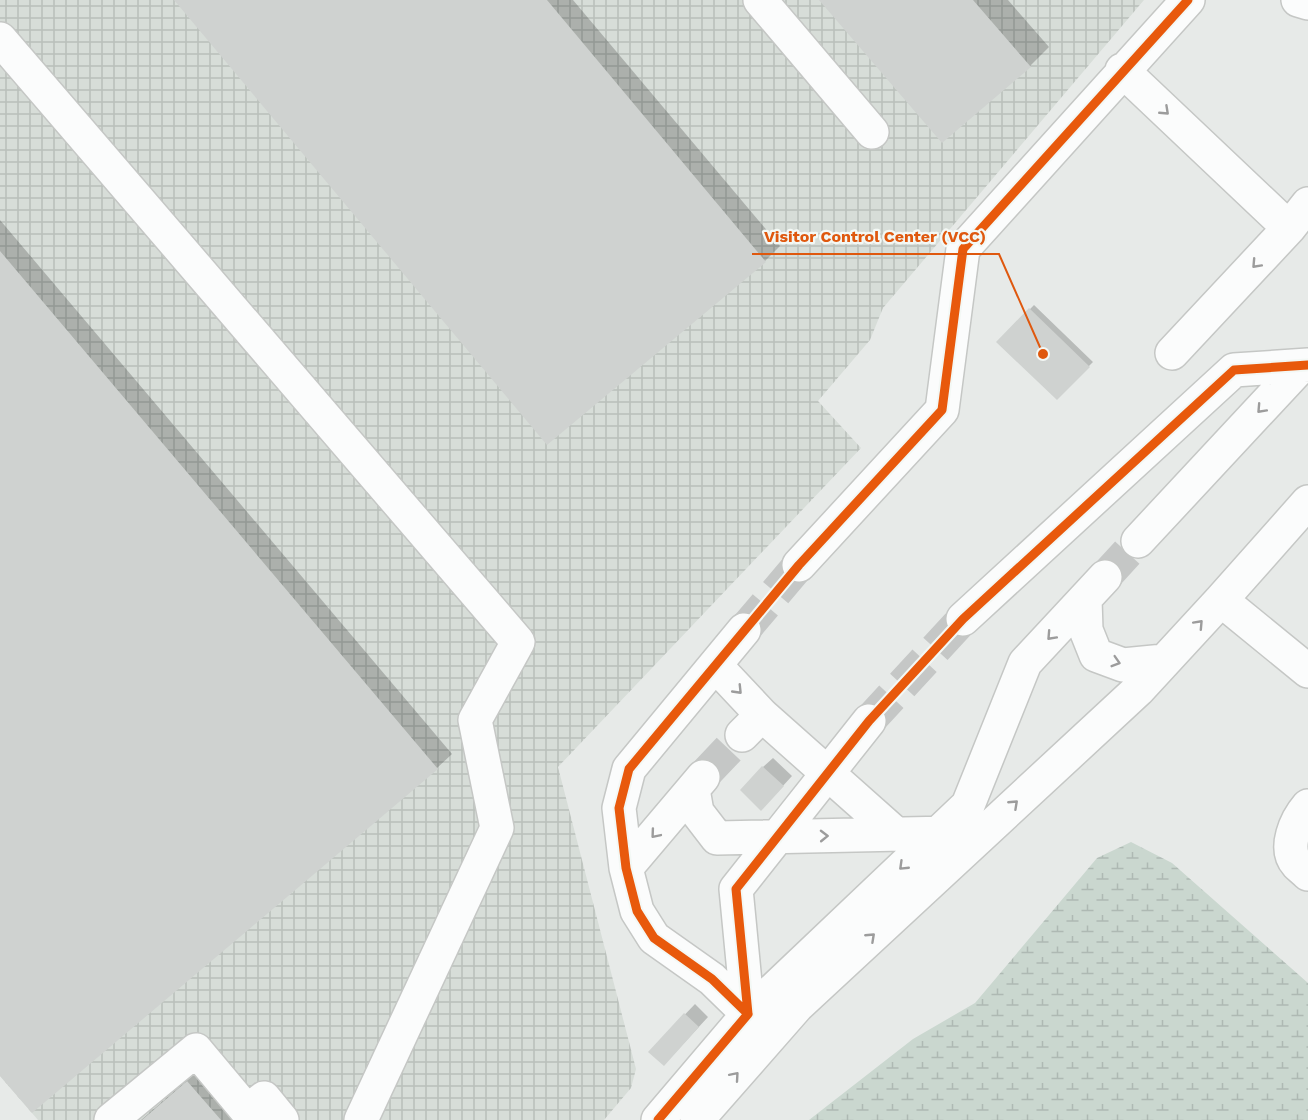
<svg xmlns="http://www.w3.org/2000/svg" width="1308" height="1120" font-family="'Work Sans',sans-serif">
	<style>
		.industrial { fill: url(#industrial-grid) }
		.wetland { fill: url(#wetland-marsh) }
		.shadow { fill: #0003 }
		.building { fill: #cfd2d0 }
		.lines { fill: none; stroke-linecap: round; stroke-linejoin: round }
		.minor-tunnel { stroke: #c5c7c6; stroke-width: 33; stroke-dasharray: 33 16; stroke-linecap: butt }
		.minor-casing { stroke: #c5c7c5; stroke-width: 36 }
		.minor { stroke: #fbfcfc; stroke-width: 33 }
		.cycleway-casing { stroke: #f3f8f5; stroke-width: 13 }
		.cycleway { stroke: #e8590c; stroke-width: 9 }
		.oneway { stroke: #9c9c9c }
		.leader { fill: none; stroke: #df580e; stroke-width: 2 }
		.callout-dot { fill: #df580e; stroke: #f3f8f5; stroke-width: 2 }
		.callout-label { font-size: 16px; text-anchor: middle; font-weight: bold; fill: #df580e; stroke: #f3f8f5; stroke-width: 4.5; stroke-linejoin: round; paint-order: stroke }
	</style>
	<defs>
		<pattern id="industrial-grid" width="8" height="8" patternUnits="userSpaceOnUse" patternTransform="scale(1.5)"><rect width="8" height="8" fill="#d7ddd8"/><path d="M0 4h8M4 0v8" fill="none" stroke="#b9bfba"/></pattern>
		<pattern id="wetland-marsh" width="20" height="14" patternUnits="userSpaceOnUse" patternTransform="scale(1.5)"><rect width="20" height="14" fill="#cad7cf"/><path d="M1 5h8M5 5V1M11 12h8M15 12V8" fill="none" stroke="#aeb9b3"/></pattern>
	</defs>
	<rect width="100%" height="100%" fill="#e7eae8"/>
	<path class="industrial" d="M0 0H1144L883 308 870 340 818 401 861 448 558 767 636 1069 631 1088 604 1120H38L0 1076Z"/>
	<path class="wetland" d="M1131 842 1172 863 1308 983V1120H809L913 1039 975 1003 1097 858Z"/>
	<path class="shadow" d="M176 0H573L780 246 765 261Z
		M821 0H1008L1049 47 1030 66Z
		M0 220 452 754 437 768 0 1073Z
		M1034 305 1093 362 1057 398 998 342Z
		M773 758 792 776 771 799 763 767Z
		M695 1004 708 1017 673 1055 650 1051Z
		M207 1063 257 1120H141Z"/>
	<path class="building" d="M174 0H547L766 262 547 445Z
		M819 0H973L1031 67 942 143Z
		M0 251 438 769 32 1113 0 1076Z
		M1029 308 1090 367 1057 400 996 342Z
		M762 766 784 786 761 811 740 790Z
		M684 1013 699 1027 664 1066 648 1052Z
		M187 1081 221 1120H142Z"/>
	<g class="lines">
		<path class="minor-tunnel" d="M1105 577 1138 541
			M744 630 799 565
			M869 721 963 619
			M706 773 742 735"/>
		<defs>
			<path id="minor" d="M760 0 872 132
				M1298 0 1308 3
				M0 39 518 642 475 720 497 828 361 1120
				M1122 70 1289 228
				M1172 353 1289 228 1308 204
				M1138 541 1301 366
				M799 565 942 410 963 249 1188 0
				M1085 599 1086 630 1096 655 1123 665 1164 661
				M1221 600 1308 671
				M963 619 1234 370 1308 365
				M715 665 762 715 896 834
				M742 735 762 715
				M693 789 697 812 717 838 950 833
				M1308 806C1296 820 1283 848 1297 864 1300 867 1304 870 1308 874
				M626 868 703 777
				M748 1014 968 805 1025 663 1105 577
				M748 1014 736 889 869 721
				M111 1120 196 1050 247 1111 264 1098 282 1120
				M658 1120 748 1014 712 979 654 938 637 911 626 868 619 808 629 769 744 630
				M697 1120 797 1006 1138 690 1221 600 1308 502"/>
		</defs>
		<use href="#minor" class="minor-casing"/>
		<use href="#minor" class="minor"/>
		<defs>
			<path id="cycleway" d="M748 1014 736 889 869 721 963 619 1234 370 1308 365
				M658 1120 748 1014 712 979 654 938 637 911 626 868 619 808 629 769 799 565 942 410 963 249 1188 0"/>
		</defs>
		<use href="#cycleway" class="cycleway-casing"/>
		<use href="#cycleway" class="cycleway"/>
	</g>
	<defs><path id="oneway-chevron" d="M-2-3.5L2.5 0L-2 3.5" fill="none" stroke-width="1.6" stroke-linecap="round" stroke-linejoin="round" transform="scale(1.5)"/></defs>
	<g class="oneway">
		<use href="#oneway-chevron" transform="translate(1165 111) rotate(43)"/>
		<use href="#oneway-chevron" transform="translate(1256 264) rotate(133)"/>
		<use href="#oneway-chevron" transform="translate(1261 409) rotate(133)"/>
		<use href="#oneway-chevron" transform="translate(1199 624) rotate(-47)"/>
		<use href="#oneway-chevron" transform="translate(1051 636) rotate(133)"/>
		<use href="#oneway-chevron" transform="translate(1116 662) rotate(17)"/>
		<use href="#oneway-chevron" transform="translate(738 690) rotate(46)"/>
		<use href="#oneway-chevron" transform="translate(1014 804) rotate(-43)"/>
		<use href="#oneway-chevron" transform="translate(655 834) rotate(130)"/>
		<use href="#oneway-chevron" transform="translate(824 836) rotate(-1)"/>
		<use href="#oneway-chevron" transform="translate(903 866) rotate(136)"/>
		<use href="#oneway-chevron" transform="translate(871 937) rotate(-43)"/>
		<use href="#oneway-chevron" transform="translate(735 1076) rotate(-49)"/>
	</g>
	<path class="leader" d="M1043 354L999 254H752"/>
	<circle class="callout-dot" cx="1043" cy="354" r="6"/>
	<g class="callout-label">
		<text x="875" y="242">Visitor Control Center (VCC)</text>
	</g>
</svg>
